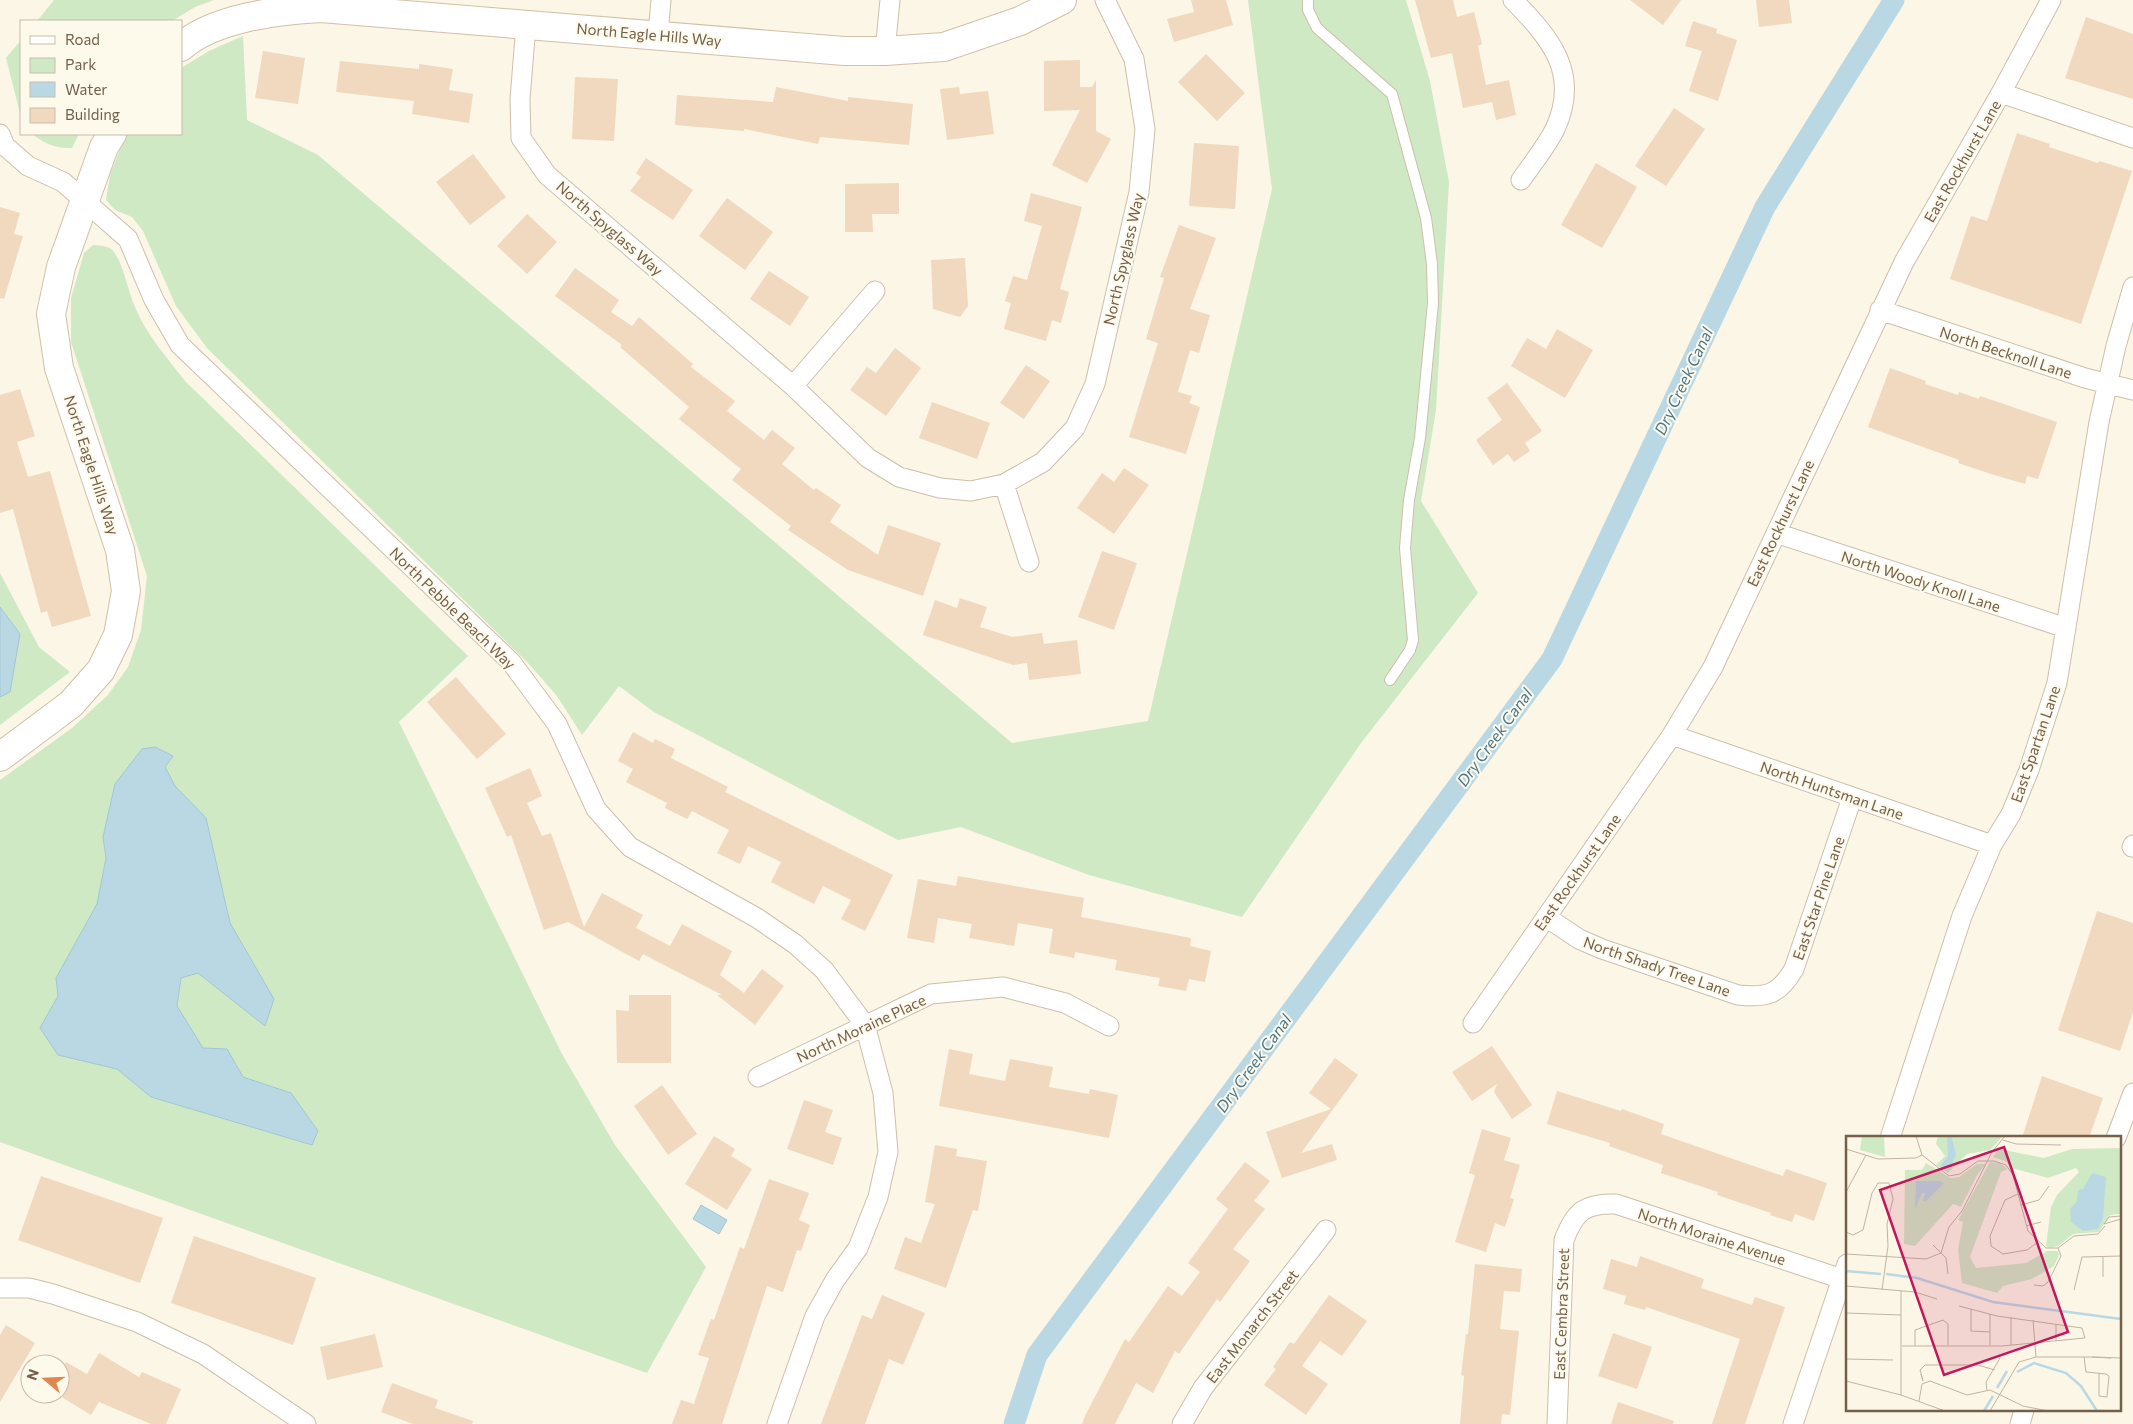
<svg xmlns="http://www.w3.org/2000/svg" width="2133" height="1424" font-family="Commissioner,sans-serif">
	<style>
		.green { fill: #cee9c4 }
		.water { fill: #bad8e4; stroke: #a1c6d6 }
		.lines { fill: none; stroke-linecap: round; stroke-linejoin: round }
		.canal { stroke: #bad8e4; stroke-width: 21 }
		.building { fill: #f0d9be }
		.lane-casing { stroke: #cdbfac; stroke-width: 12 }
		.street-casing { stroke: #cdbfac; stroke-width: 21 }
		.secondary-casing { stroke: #d0c0a9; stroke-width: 30 }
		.lane { stroke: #fff; stroke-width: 10 }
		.street { stroke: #fff; stroke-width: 19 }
		.secondary { stroke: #fff; stroke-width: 28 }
		.labels { text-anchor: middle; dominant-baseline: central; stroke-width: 4; stroke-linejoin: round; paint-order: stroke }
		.street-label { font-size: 15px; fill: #745f4b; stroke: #fefaeb }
		.water-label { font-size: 16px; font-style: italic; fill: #49788d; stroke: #fefaeb }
		.inset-river { fill: none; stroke: #bad8e4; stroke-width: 2.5 }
		.inset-road { fill: none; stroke: #c1b5a2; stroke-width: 1 }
		.view { fill: #c2185b; fill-opacity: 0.15; stroke: #c2185b; stroke-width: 2.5 }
		.inset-edge { fill: none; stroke: #745f4b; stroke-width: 2.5 }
	</style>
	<rect width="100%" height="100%" fill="#fbf6e5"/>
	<path class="green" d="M54 0H214L195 7 172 21H37Z
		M1248 0H1406L1430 81 1449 182 1436 410 1421 501 1478 593 1361 743 1242 917 1089 875 961 827 898 840 654 712 619 686 582 735 557 696 528 663 207 348 176 306 143 231 132 217 115 210 106 200 110 175 126 134H181V68L209 51 243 36 247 120 318 155 1012 743 1148 721 1272 189Z
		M21 40V117L6 58Z
		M32 134H79L72 148C56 149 44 143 32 134Z
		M93 245C101 246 109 245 114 252 125 268 127 289 135 307 146 334 167 358 185 381L468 656 399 722 562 1054 615 1145 706 1267 647 1373 0 1142V780L72 728 108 695 128 667 141 630 147 576 71 342V298L84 253Z
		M0 573 39 647 70 672 0 725Z"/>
	<path class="water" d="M0 607 20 634 10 692 0 697Z
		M155 747 173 756 165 767 175 786 206 818 230 923 274 999 265 1026 198 973 181 978 177 1006 203 1048 227 1049 243 1077 291 1093 318 1131 312 1145 151 1097 117 1069 58 1055 40 1028 58 996 56 978 97 904 106 858 103 837 115 784 142 749Z
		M701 1205 727 1220 719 1234 693 1219Z"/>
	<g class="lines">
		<path class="canal" d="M1014 1424 1037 1355 1552 659 1765 207 1894 0"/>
	</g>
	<path class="building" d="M1191 0H1226L1233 25 1174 42 1167 19 1194 12Z
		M1415 0H1453L1457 17 1474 12 1482 44 1478 46 1486 85 1509 80 1516 115 1496 120 1492 102 1463 108 1452 53 1431 58Z
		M1630 0H1681L1663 25Z
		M1756 0H1789L1792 23 1759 27Z
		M2086 17 2133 34V99L2065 78Z
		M1693 21 1717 29 1716 33 1737 40 1718 101 1689 91 1702 51 1685 46Z
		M263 51 305 58 298 104 255 98Z
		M1206 54 1245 93 1217 121 1178 82Z
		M1080 60V87H1092L1096 80V131L1111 139 1087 183 1052 165 1080 110 1044 111V61Z
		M340 61 419 69V64L453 69 449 90 473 94 469 123 412 114 414 101 336 92Z
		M575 77 618 79 614 141 572 139Z
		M776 87 848 101V97L913 104 909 145 820 137 818 144 744 129V131L675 125 677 95 773 102Z
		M959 87 960 94 988 91 994 134 947 140 940 89Z
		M1674 108 1705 129 1666 186 1635 166Z
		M2017 133 2050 144 2049 147 2098 163 2099 161 2132 171 2081 324 1950 279 1971 216 1987 221Z
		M1194 143 1239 146 1235 209 1189 206Z
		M473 154 506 197 470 225 436 182Z
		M646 158 693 190 673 220 630 191 641 177 636 173Z
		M1596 163 1637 187 1602 248 1561 225Z
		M899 183V214H872L873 232H845V184Z
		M1031 193 1082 207 1060 289 1069 292 1061 323 1052 320 1046 341 1004 329 1011 303 1005 301 1013 276 1027 280 1042 226 1024 221Z
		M727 198 773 232 745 270 699 236Z
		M0 207 20 213 14 234 23 236 4 299 0 298Z
		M527 214 557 242 527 274 497 246Z
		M1179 225 1216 238 1190 309 1210 315 1199 353 1190 350 1178 392 1192 396 1189 403 1200 407 1186 454 1129 437 1158 343 1146 339 1164 278 1160 277Z
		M965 258 968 306 960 317 933 309 931 260Z
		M575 268 619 300 611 312 632 326 639 317 693 364 691 367 735 401 727 411 764 440 772 430 795 448 782 464 814 490 816 488 841 505 830 522 878 555 888 525 941 543 923 596 848 570 788 530 791 526 732 480 741 469 679 419 689 407 620 347 622 345 555 296Z
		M769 271 809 297 790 326 750 299Z
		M1557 329 1593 350 1565 398 1511 366 1527 338 1546 349Z
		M895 348 921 368 886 416 850 390 867 367 876 373Z
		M1026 365 1050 381 1024 419 1000 403Z
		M1890 368 1926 381 1925 384 1958 395 1959 392 1979 399 1980 396 2057 422 2038 479 2027 476 2025 484 1991 474 1958 463 1959 460 1868 427Z
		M1507 383 1542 431 1525 443 1530 451 1514 462 1508 454 1493 465 1476 440 1502 420 1487 398Z
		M20 389 35 436 17 442 28 477 50 471 91 616 52 627 47 611 41 613 13 509 0 513V395Z
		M932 402 990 423 977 459 919 438Z
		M1124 468 1149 485 1114 534 1077 508 1102 473 1114 482Z
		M1102 551 1137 563 1114 630 1078 617Z
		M960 598 987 607 980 627 1012 637 1042 633 1044 644 1077 640 1081 674 1029 680 1027 663 1013 665 923 635 935 600 957 608Z
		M456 677 506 734 477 759 427 702Z
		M633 732 653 743 655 739 675 749 671 758 728 787 725 792 893 875 865 931 841 919 851 900 823 886 814 904 771 882 781 862 748 846 740 864 717 853 729 830 692 811 687 819 665 808 667 803 626 782 633 769 618 761Z
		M530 768 542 796 527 803 542 836 551 833 584 927 602 893 643 915 636 928 670 946 682 924 732 951 720 975 744 993 762 969 784 986 755 1025 717 995H722L643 954 639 961 568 922 544 930 511 835 507 837 485 788Z
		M958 876 1084 898 1081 917 1191 938 1190 946 1211 951 1205 982 1189 979 1186 991 1158 986 1160 978 1115 970 1117 960 1075 952 1074 958 1049 953 1053 929 1018 923 1014 946 969 938 972 924 938 918 934 943 907 938 918 879 956 886Z
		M2097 911 2133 923V1012L2120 1051 2058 1030Z
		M629 995H671V1063H617L616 1010 629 1011Z
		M1492 1046 1532 1105 1512 1119 1494 1092 1497 1084 1472 1101 1452 1072Z
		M949 1049 973 1054 969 1074 1005 1081 1010 1059 1053 1067 1049 1087 1089 1094 1090 1089 1118 1095 1109 1138 939 1106Z
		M1335 1058 1358 1075 1301 1153 1332 1144 1337 1160 1282 1178 1266 1132 1331 1109 1309 1093Z
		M2042 1076 2103 1098 2089 1138H2022Z
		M662 1085 697 1134 668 1155 634 1106Z
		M1557 1091 1621 1111 1622 1109 1664 1124 1661 1134 1730 1158 1783 1176 1786 1169 1827 1183 1814 1221 1795 1214 1792 1222 1770 1215 1771 1213 1717 1195 1718 1192 1661 1173 1663 1165 1609 1146 1610 1143 1547 1124Z
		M804 1100 833 1110 825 1132 842 1138 833 1165 787 1149Z
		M1482 1129 1511 1138 1504 1160 1520 1165 1510 1198 1514 1199 1505 1227 1495 1223 1486 1252 1455 1242 1475 1175 1469 1173Z
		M714 1136 735 1149 731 1156 752 1169 727 1210 685 1184Z
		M935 1145 957 1149 956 1156 987 1161 978 1211 973 1210 946 1288 894 1269 905 1237 921 1243 935 1204 925 1202Z
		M1245 1162 1270 1181 1254 1201 1265 1209 1233 1249 1250 1261 1220 1302 1217 1299 1179 1354 1175 1351 1153 1393 1136 1383 1115 1424H1082L1086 1414 1125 1339 1129 1342 1168 1286 1182 1296 1200 1272 1188 1263 1228 1209 1216 1199Z
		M41 1176 163 1218 140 1283 18 1240Z
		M769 1179 809 1193 799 1220 810 1225 801 1251 797 1250 783 1292 767 1286 722 1424H672L681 1400 694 1404 709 1358 698 1355 711 1319 714 1320 740 1247 744 1249Z
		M194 1236 316 1278 293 1345 171 1303Z
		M1640 1256 1704 1279 1701 1288 1752 1305 1755 1297 1785 1307 1745 1424H1712L1740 1339 1646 1307 1645 1310 1624 1304 1626 1296 1603 1289 1611 1259 1637 1267Z
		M1475 1264 1522 1269 1520 1292 1504 1291 1500 1329 1519 1331 1510 1415 1502 1414 1501 1424H1460L1464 1376 1461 1375 1466 1334H1468Z
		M882 1295 925 1313 903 1365 889 1359 865 1424H821L862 1315 872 1319Z
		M1329 1295 1367 1321 1342 1356 1320 1341 1302 1366 1328 1384 1306 1415 1264 1385 1276 1369 1273 1367 1290 1342 1294 1344Z
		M6 1325 35 1343 0 1402V1335Z
		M1613 1333 1652 1347 1637 1389 1598 1376Z
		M375 1334 383 1367 327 1380 320 1347Z
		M99 1353 139 1377 142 1372 181 1389 166 1424H151L99 1402 91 1415 60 1396V1371L66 1362 87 1374Z
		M392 1383 438 1400 435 1408 473 1421 472 1424H413L381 1412Z
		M1618 1402 1674 1421 1673 1424H1611Z"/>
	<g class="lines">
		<defs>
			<path id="lane" d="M1308 0V10L1317 28 1392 94 1426 218 1432 264 1433 303 1420 438 1409 500 1405 548 1413 640 1410 650 1390 680"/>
			<path id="street" d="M1513 0C1550 38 1581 73 1555 129 1546 147 1532 164 1521 180
				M526 25 520 99 521 138 547 175 793 386 868 458 899 477 940 488 971 491 1004 484 1043 462 1075 428 1095 384 1139 192 1145 129 1134 59 1105 0
				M658 35 661 0
				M885 51 890 0
				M2001 93 2133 138
				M0 134 5 146 28 166 63 182 128 239 154 300 180 345 511 662 557 724 596 809 630 847 757 918 795 944 824 970 865 1025 883 1093 888 1152 878 1197 858 1248 835 1280 815 1316 777 1424
				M1880 310 2085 378 2133 390
				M793 386 875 291
				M1004 484 1029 562
				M1776 533 2066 628
				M1672 735 1992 845
				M2132 847 2133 845
				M1546 917 1579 939 1602 949 1738 995C1766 998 1779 995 1794 969L1852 798
				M1473 1023 1672 735 1713 667 1904 262 2001 93 2051 0
				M758 1077 931 994 1003 987 1065 1003 1109 1026
				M1890 1138 1962 916 1992 845 2011 814 2029 770 2057 683 2099 422 2116 346 2133 287
				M2116 1138 2133 1093
				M0 1288H29L53 1294 137 1322 203 1354 306 1424
				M1182 1424 1203 1388 1326 1230
				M1557 1424 1564 1240C1575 1211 1585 1203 1616 1204L1842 1279
				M1793 1424 1847 1264
				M2020 1424 2024 1410"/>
			<path id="secondary" d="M181 47C213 18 279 10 321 8L844 51H885L944 47 1020 21 1062 0
				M0 757 71 704 101 670 118 635 126 591 120 550 59 368 51 314 61 267 104 147 112 134"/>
		</defs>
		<use href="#lane" class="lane-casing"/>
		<use href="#street" class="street-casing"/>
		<use href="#secondary" class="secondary-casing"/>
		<use href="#lane" class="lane"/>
		<use href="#street" class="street"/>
		<use href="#secondary" class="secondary"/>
	</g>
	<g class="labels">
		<g class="street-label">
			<text transform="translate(649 34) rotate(5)">North Eagle Hills Way</text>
			<text transform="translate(1962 161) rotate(-60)">East Rockhurst Lane</text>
			<text transform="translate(610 228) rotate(41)">North Spyglass Way</text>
			<text transform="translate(1123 259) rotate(-77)">North Spyglass Way</text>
			<text transform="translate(2006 352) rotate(18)">North Becknoll Lane</text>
			<text transform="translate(92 465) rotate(72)">North Eagle Hills Way</text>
			<text transform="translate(1780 523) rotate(-65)">East Rockhurst Lane</text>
			<text transform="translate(1921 581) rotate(18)">North Woody Knoll Lane</text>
			<text transform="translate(453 608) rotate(44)">North Pebble Beach Way</text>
			<text transform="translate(2035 744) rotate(-71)">East Spartan Lane</text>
			<text transform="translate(1832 790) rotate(19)">North Huntsman Lane</text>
			<text transform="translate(1577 872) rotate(-55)">East Rockhurst Lane</text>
			<text transform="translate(1818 898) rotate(-71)">East Star Pine Lane</text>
			<text transform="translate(1657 966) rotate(19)">North Shady Tree Lane</text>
			<text transform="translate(861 1028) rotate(-25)">North Moraine Place</text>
			<text transform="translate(1712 1236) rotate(18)">North Moraine Avenue</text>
			<text transform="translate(1561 1314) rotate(-88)">East Cembra Street</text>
			<text transform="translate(1252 1326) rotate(-52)">East Monarch Street</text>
		</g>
		<g class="water-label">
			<text transform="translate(1683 381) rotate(-65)">Dry Creek Canal</text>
			<text transform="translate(1494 737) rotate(-54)">Dry Creek Canal</text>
			<text transform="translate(1253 1063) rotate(-54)">Dry Creek Canal</text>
		</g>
	</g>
	<g transform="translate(1846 1136)">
		<rect width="275" height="275" fill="#fbf6e5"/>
		<path d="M16 0H38L39 21 14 14ZM92 0H157L144 14 121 18 102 37 90 29 99 20 90 8ZM274 12V78L264 79 253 96 227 98 212 110 203 112 200 110 205 71 211 59 233 36 230 32 202 42 166 32 159 25 147 21 153 13 198 22 226 13ZM144 26 154 27 162 33 155 36 124 121 130 132 180 127 201 115H212L213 119 208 130 186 143 157 150 151 157 116 147 112 114 117 86 112 84ZM80 27 104 42 113 41 131 28H140L131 39 115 71 107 68 69 110 58 108 59 34H76Z" fill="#cee9c4"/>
		<path d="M101 0H105L110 18 104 32 98 33 95 29 102 20ZM246 37 260 41 257 82 252 93 237 95 225 86 224 73 231 65 232 54 237 53ZM70 45H93L98 47 80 65H77L79 57H76L69 73Z" fill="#bad8e4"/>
		<path class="inset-river" d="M0 135 35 138M40 138 71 142 147 166 275 183M171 236 188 227 220 237 235 250 251 275M151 252 161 235M138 275 147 260"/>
		<path class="inset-road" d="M70 0 76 19 103 40 114 38 132 25H148L160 29 167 39 182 95 200 112H212L228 100 252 98 259 90M157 4 170 8 215 9M0 13 32 23 70 22 76 19M0 56 20 19M172 58 159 64 144 100 145 110 157 118 181 114 192 106M175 69 193 64 203 50M275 80 263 81 258 88 275 83M180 90 195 86M0 96 7 99 17 94 26 57 32 47H43L47 63 41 88 42 110 36 154M87 109 100 122 102 138M0 118 80 123 95 117 103 91 116 75 146 16 159 0M257 120V141M188 149 197 150 202 146 215 120 212 112M0 150 69 156 91 163M228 154 236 121 275 120M125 173V195L144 196M0 177 55 179M144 178V209M165 181V209M187 184 190 221M210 188V205M56 210H156L239 202 236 192 151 180 113 170M69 210V194L97 184 102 188V209M238 221 240 236 260 238 263 240 261 261 253 260V237M265 222 246 221 275 222M0 223 47 224M75 238 77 245 74 234 79 229H132L149 234M0 245 55 259 99 275M141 255 140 246 154 222M55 259V155M73 265 76 248 84 245 121 259 144 254 177 270 202 275M144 275 173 226 190 221H246"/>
		<path class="view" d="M158 11 222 196 98 239 34 54Z"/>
		<rect width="275" height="275" class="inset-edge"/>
	</g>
	<rect x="20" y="20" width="162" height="115" fill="#fefaeb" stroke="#c7bcab"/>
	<rect x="30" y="36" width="25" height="8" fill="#ffffff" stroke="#c7bcab"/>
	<text x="65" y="45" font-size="15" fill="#745f4b">Road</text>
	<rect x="30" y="58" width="25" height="15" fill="#cee9c4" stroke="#c7bcab"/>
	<text x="65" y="70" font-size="15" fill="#745f4b">Park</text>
	<rect x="30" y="82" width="25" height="15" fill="#bad8e4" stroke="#c7bcab"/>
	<text x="65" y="95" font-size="15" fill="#745f4b">Water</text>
	<rect x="30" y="108" width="25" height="15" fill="#f0d9be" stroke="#c7bcab"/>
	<text x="65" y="120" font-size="15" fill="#745f4b">Building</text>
	<g transform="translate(45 1379) rotate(289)"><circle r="24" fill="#fefaeb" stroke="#c7bcab"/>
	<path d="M0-4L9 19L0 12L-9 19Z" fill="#e1854f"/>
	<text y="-8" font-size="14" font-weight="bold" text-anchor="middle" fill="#745f4b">N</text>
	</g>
</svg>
